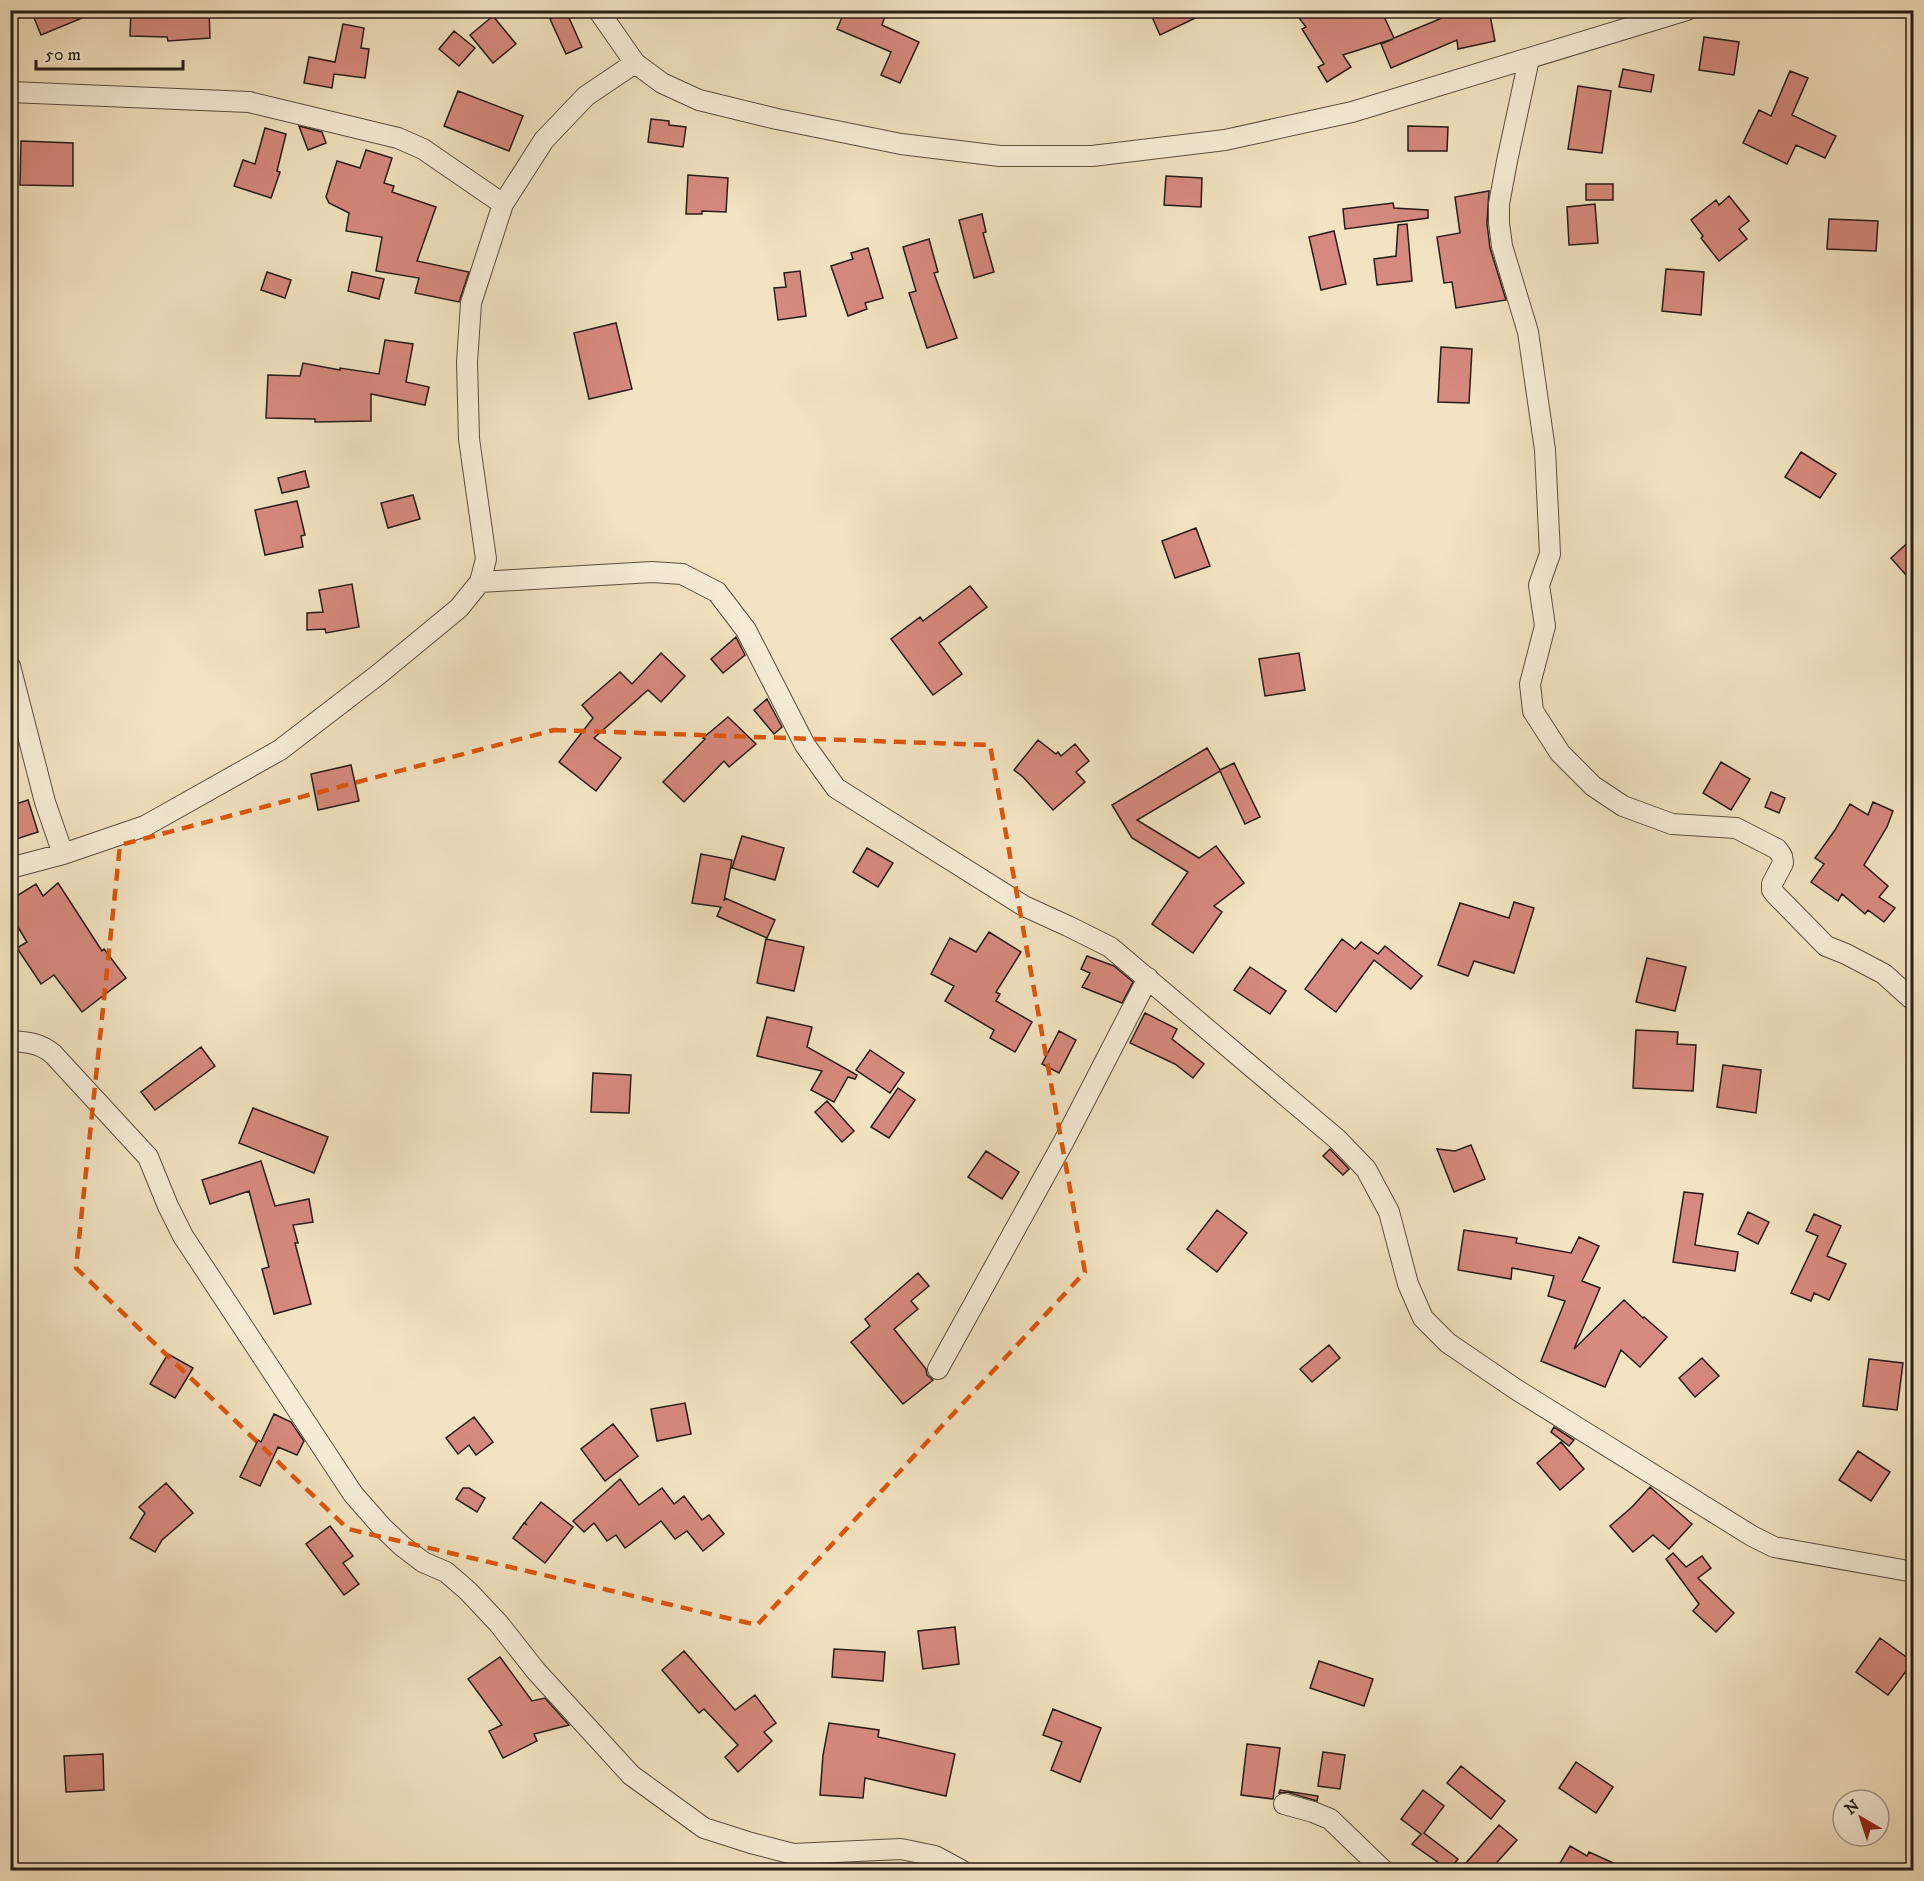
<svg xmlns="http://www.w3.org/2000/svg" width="1924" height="1881" font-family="'IM FELL DW Pica',serif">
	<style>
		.building { fill: #d6897e; stroke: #271d15; stroke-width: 1.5 }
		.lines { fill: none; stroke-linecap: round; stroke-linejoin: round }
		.street-casing { stroke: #5a4e40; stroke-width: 22 }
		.street { stroke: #f7edd7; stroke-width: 20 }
		.marked { fill: none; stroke: #de560c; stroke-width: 4.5; stroke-dasharray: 12 8; stroke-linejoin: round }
	</style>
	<rect width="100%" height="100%" fill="#f2e3c2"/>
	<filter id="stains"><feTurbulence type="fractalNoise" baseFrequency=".00333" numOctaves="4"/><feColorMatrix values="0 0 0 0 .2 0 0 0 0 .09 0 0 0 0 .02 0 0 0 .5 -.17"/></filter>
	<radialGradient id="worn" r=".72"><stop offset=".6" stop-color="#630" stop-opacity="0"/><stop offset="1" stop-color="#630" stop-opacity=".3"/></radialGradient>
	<path class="building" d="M31 10H99V11L41 35Z
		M131 10H209L210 38 168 41 167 37 130 36Z
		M845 10H871L885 16 882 25 919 42 900 83 881 75 891 52 837 29Z
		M1149 10H1212L1160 35Z
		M1293 10H1381L1394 38 1442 18 1441 10H1489L1495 41 1458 49 1457 40 1391 68 1381 44 1393 39 1343 55 1351 67 1327 82 1318 67 1324 64 1302 29 1306 27Z
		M566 11 582 47 566 54 550 19Z
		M493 16 516 44 493 63 470 35Z
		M343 24 364 28 361 48 369 49 365 78 334 74 332 88 304 83 309 57 335 62Z
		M454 31 475 48 459 66 439 49Z
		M1704 37 1739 42 1734 75 1699 70Z
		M1623 69 1654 75 1651 92 1619 87Z
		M1790 71 1808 78 1792 115 1836 136 1825 158 1796 145 1787 164 1743 143 1759 110 1771 116Z
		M1578 86 1611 91 1602 153 1568 149Z
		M458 91 523 116 509 151 444 126Z
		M651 119 669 121V125L686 127 683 147 648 142Z
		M299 126 322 132 326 143 308 150Z
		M1408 126 1448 127 1447 151H1408Z
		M265 128 286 134 277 171 280 172 271 198 234 186 243 160 255 164Z
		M21 141 73 143V186L20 185Z
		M366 150 392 158 384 183 394 186 392 192 436 207 417 261 469 272 459 302 415 293 419 278 376 271 382 237 346 231 349 213 329 203 326 197 337 161 360 168Z
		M688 175 728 178 726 212 702 211V214H686Z
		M1166 176 1202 178 1201 207 1164 205Z
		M1586 184H1613V200H1586Z
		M1489 191 1487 223 1490 248 1506 300 1456 308 1452 282 1444 283 1437 237 1460 233 1455 197Z
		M1729 196 1749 221 1739 229 1747 239 1719 261 1701 238 1703 236 1691 220 1716 200 1719 205Z
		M1393 203 1394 208 1428 210V218L1345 229 1343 209Z
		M1595 204 1598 243 1569 245 1567 207Z
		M982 214 986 232 983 233 994 272 974 278 959 220Z
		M1829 219 1878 221 1876 251 1827 249Z
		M1407 224 1412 281 1377 285 1374 259 1396 256 1398 225Z
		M1334 231 1346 284 1321 290 1309 237Z
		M929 239 938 272 934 273 957 338 927 348 909 293 916 291 903 247Z
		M868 248 883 298 865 303 867 309 848 316 831 266 853 259 851 253Z
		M1666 269 1704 272 1701 315 1662 311Z
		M800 271 806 316 778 320 774 288 786 287 784 273Z
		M267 272 291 280 285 298 261 290Z
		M352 272 384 279 379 299 348 291Z
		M616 323 632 389 589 399 574 333Z
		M385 340 413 344 406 382 429 387 425 405 371 394V421L315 422V419L266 418 268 375 300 376 303 363 340 370V368L379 374Z
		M1441 347 1472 349 1469 403 1438 402Z
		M1801 452 1836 474 1820 498 1785 477Z
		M305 471 309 487 282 493 278 478Z
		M413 495 420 519 388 528 381 503Z
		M297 501 305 535 301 536 303 547 265 555 255 510Z
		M1196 528 1210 566 1175 578 1162 541Z
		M1914 537V584L1891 558Z
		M352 584 359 627 326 633 325 629 307 630V613L323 612 319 590Z
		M970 586 987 607 939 643 962 674 933 695 891 639 920 617 923 621Z
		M736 637 745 655 723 673 711 659Z
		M661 653 685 676 661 702 648 690 594 738 621 758 596 791 559 762 593 718 582 705 620 672 632 684Z
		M1299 653 1305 690 1265 696 1259 659Z
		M767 699 782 727 774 734 754 710Z
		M728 717 756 744 729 767 724 761 684 802 663 782 705 739 703 738Z
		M1038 740 1056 754 1058 752 1061 756 1075 744 1089 761 1076 772 1085 782 1053 810 1023 777 1014 770Z
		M1207 748 1220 770 1234 763 1260 817 1245 824 1220 771 1137 820 1199 858 1216 846 1244 883 1214 906 1222 912 1193 953 1152 924 1188 872 1132 838 1112 805Z
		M1721 762 1750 779 1731 810 1703 793Z
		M351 765 359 801 318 810 311 774Z
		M1771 792 1785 798 1779 813 1765 807Z
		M28 800 38 832 10 841V806Z
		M1873 802 1893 811 1887 827 1864 865 1888 886 1879 897 1895 908 1884 922 1868 910 1865 914 1842 894 1838 901 1811 882 1824 864 1815 858 1835 830 1850 804 1868 815Z
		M742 836 784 848 775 880 732 868Z
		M867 848 893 863 878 887 853 872Z
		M701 854 732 860 724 901 725 898 775 920 767 938 717 916 721 907 692 903Z
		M58 883 102 951 104 949 126 978 82 1012 54 975 41 984 17 948 27 942 10 914V900L36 884 43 896Z
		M1514 902 1534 908 1514 973 1474 961 1468 976 1438 965 1460 903 1509 918Z
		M989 932 1021 952 996 992 1000 994 996 1001 1032 1022 1015 1052 990 1038 994 1030 945 1001 954 986 931 974 950 938 976 952Z
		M766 939 804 947 794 991 757 983Z
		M1342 939 1355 949 1361 942 1378 954 1385 946 1422 976 1411 989 1374 960 1336 1012 1305 989Z
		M1087 956 1114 966 1133 982 1122 1003 1082 987 1090 973 1081 969Z
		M1647 958 1686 967 1675 1011 1636 1002Z
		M1250 967 1286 991 1270 1014 1234 990Z
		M1145 1013 1177 1029 1172 1039 1204 1064 1193 1078 1175 1064 1130 1043Z
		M767 1017 812 1027 807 1047 857 1075 855 1079 848 1077 834 1102 811 1090 822 1071 757 1056Z
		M1636 1030 1678 1032 1677 1044 1696 1045 1693 1091 1633 1088Z
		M1059 1031 1076 1040 1059 1073 1042 1064Z
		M201 1047 215 1066 155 1110 141 1092Z
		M870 1050 904 1073 890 1093 856 1070Z
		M1723 1065 1761 1070 1756 1113 1717 1107Z
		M593 1073 631 1075 629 1113 591 1112Z
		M898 1088 915 1100 889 1138 871 1127Z
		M827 1101 854 1131 842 1142 815 1112Z
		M253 1108 328 1137 314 1173 239 1143Z
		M1471 1145 1485 1179 1454 1192 1437 1149 1455 1151Z
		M1330 1149 1349 1169 1343 1175 1323 1156Z
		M986 1151 1019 1172 1002 1199 968 1177Z
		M261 1161 275 1206 309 1199 313 1222 293 1225 298 1243H295L311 1304 274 1314 262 1269 269 1267 249 1191 210 1204 202 1180Z
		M1684 1192 1703 1194 1695 1245 1738 1252 1735 1271 1673 1262Z
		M1217 1210 1247 1233 1217 1272 1187 1249Z
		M1748 1212 1769 1222 1758 1244 1738 1234Z
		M1814 1214 1841 1226 1827 1256 1846 1264 1829 1300 1814 1293 1811 1301 1791 1293 1818 1236 1806 1231Z
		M1464 1230 1517 1238 1516 1243 1571 1253 1579 1237 1599 1246 1582 1281 1600 1288 1574 1349 1624 1300 1643 1318 1644 1317 1667 1337 1640 1367 1621 1350 1605 1387 1541 1361 1565 1301 1548 1296 1554 1276 1512 1268 1511 1279 1458 1270Z
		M918 1273 929 1286 911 1301 918 1309 894 1329 926 1369 927 1375 933 1380 903 1404 851 1342 870 1326 865 1319Z
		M1329 1345 1340 1358 1312 1382 1300 1369Z
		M168 1354 193 1368 175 1398 150 1384Z
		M1702 1358 1719 1376 1695 1397 1679 1378Z
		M1869 1359 1903 1363 1897 1410 1863 1406Z
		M685 1403 691 1434 657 1441 651 1409Z
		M274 1414 291 1422 304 1441 297 1455 278 1447 260 1486 240 1477 258 1440 261 1442Z
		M474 1417 493 1442 476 1455 469 1445 458 1454 446 1438Z
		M613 1424 638 1456 605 1481 581 1449Z
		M1554 1427 1574 1440 1569 1446 1551 1432Z
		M1561 1442 1584 1469 1560 1490 1537 1463Z
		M1858 1451 1890 1472 1871 1501 1839 1480Z
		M620 1479 639 1505 662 1488 674 1504 684 1496 702 1520 709 1515 724 1534 703 1551 687 1531 675 1539 661 1521 625 1548 616 1535 607 1541 594 1523 584 1532 573 1521Z
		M166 1483 193 1513 162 1540 155 1552 130 1538 145 1513 139 1507Z
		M1650 1487 1692 1524 1669 1549 1653 1535 1633 1552 1610 1526 1632 1507Z
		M463 1488H469L485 1498 477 1512 456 1499Z
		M541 1502 573 1527 545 1563 513 1538 524 1523 526 1524 525 1522Z
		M330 1526 353 1556 343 1563 359 1584 344 1595 306 1544Z
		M1673 1553 1686 1567 1702 1556 1711 1568 1698 1578 1734 1613 1716 1632 1693 1611 1699 1604 1666 1559Z
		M955 1627 959 1664 923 1669 918 1631Z
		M1880 1638 1913 1662 1888 1695 1856 1672Z
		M834 1649 885 1652 883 1681 832 1677Z
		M684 1651 735 1710 755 1695 776 1723 764 1732 772 1741 738 1772 725 1757 738 1745 704 1709 699 1713 662 1670Z
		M500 1657 532 1701 545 1698 569 1725 534 1734 537 1741 503 1758 489 1731 502 1725 468 1679Z
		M1319 1661 1373 1679 1364 1706 1310 1688Z
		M1053 1709 1101 1728 1080 1782 1051 1770 1062 1742 1043 1735Z
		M829 1723 879 1730 878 1737 955 1754 946 1796 865 1778 863 1798 820 1795 823 1755Z
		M1247 1744 1280 1748 1273 1799 1241 1795Z
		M1323 1752 1345 1755 1340 1789 1318 1786Z
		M103 1754 104 1790 66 1792 64 1756Z
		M1576 1762 1613 1787 1596 1813 1559 1788Z
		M1461 1766 1505 1801 1491 1819 1447 1783Z
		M1280 1790 1318 1796 1317 1801 1287 1792 1279 1793Z
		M1423 1790 1444 1806 1424 1833 1458 1859 1449 1870 1412 1844 1421 1834 1401 1819Z
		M1499 1825 1517 1840 1490 1870H1475L1466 1863Z
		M1570 1846 1587 1856 1589 1852 1629 1870H1556Z
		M814 1865 813 1870H792V1866Z"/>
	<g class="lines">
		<defs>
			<path id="street" d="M598 10 635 63 662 83 699 100 777 119 901 144 1000 156H1092L1225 140 1352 112 1687 10
				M1529 59 1507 161 1499 204V223L1502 246 1528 332 1545 450 1550 554 1539 585 1545 626 1530 684 1533 711 1560 753 1593 786 1623 806 1672 824 1736 828 1777 849 1782 856 1783 863 1772 884V890L1776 895 1826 946 1846 954 1884 974 1914 1001
				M10 92 249 102 398 138 423 149 503 204
				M480 582 652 572 682 574 717 592 746 630 805 745 836 788 1024 906 1068 926 1110 947 1337 1139 1366 1169 1389 1212 1408 1284 1423 1318 1448 1343 1517 1390 1752 1536 1774 1547 1914 1572
				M10 666 45 802 63 854
				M10 868 63 854 145 826 280 750 379 674 459 608 480 582 486 559 469 439 467 362 471 303 503 204 544 140 586 96 635 63
				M10 1041C27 1042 40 1043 53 1054L148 1157 168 1206 183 1236 353 1494 382 1527 402 1546 423 1562 446 1572 468 1591 499 1624 536 1671 631 1775 704 1828 751 1843 793 1854 901 1849 935 1856 961 1870
				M938 1369 1064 1141 1148 978
				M1284 1804 1313 1812 1330 1819 1383 1870"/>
		</defs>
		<use href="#street" class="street-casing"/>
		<use href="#street" class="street"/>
	</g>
	<path class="marked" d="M554 730 990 745 1085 1272 757 1625 348 1529 76 1268 120 845Z"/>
	<rect width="1924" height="1881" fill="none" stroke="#f2e3c2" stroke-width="36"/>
	<rect x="12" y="12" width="1900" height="1857" fill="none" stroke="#271d15" stroke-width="3"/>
	<rect x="18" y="18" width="1888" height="1845" fill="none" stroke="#271d15" stroke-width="1.5"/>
	<g transform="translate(1861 1818) rotate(321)"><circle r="28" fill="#f7edd7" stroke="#a49a89" stroke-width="1.5"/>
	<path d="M0-4.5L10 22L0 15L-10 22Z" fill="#8f2418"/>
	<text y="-9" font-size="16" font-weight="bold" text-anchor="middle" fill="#271d15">N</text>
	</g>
	<path d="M36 60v9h147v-9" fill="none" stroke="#271d15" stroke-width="3"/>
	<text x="45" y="60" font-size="18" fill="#271d15" stroke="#f7edd7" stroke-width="4.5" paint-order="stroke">50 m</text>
	<rect width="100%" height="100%" filter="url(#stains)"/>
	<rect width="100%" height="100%" fill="url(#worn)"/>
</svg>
